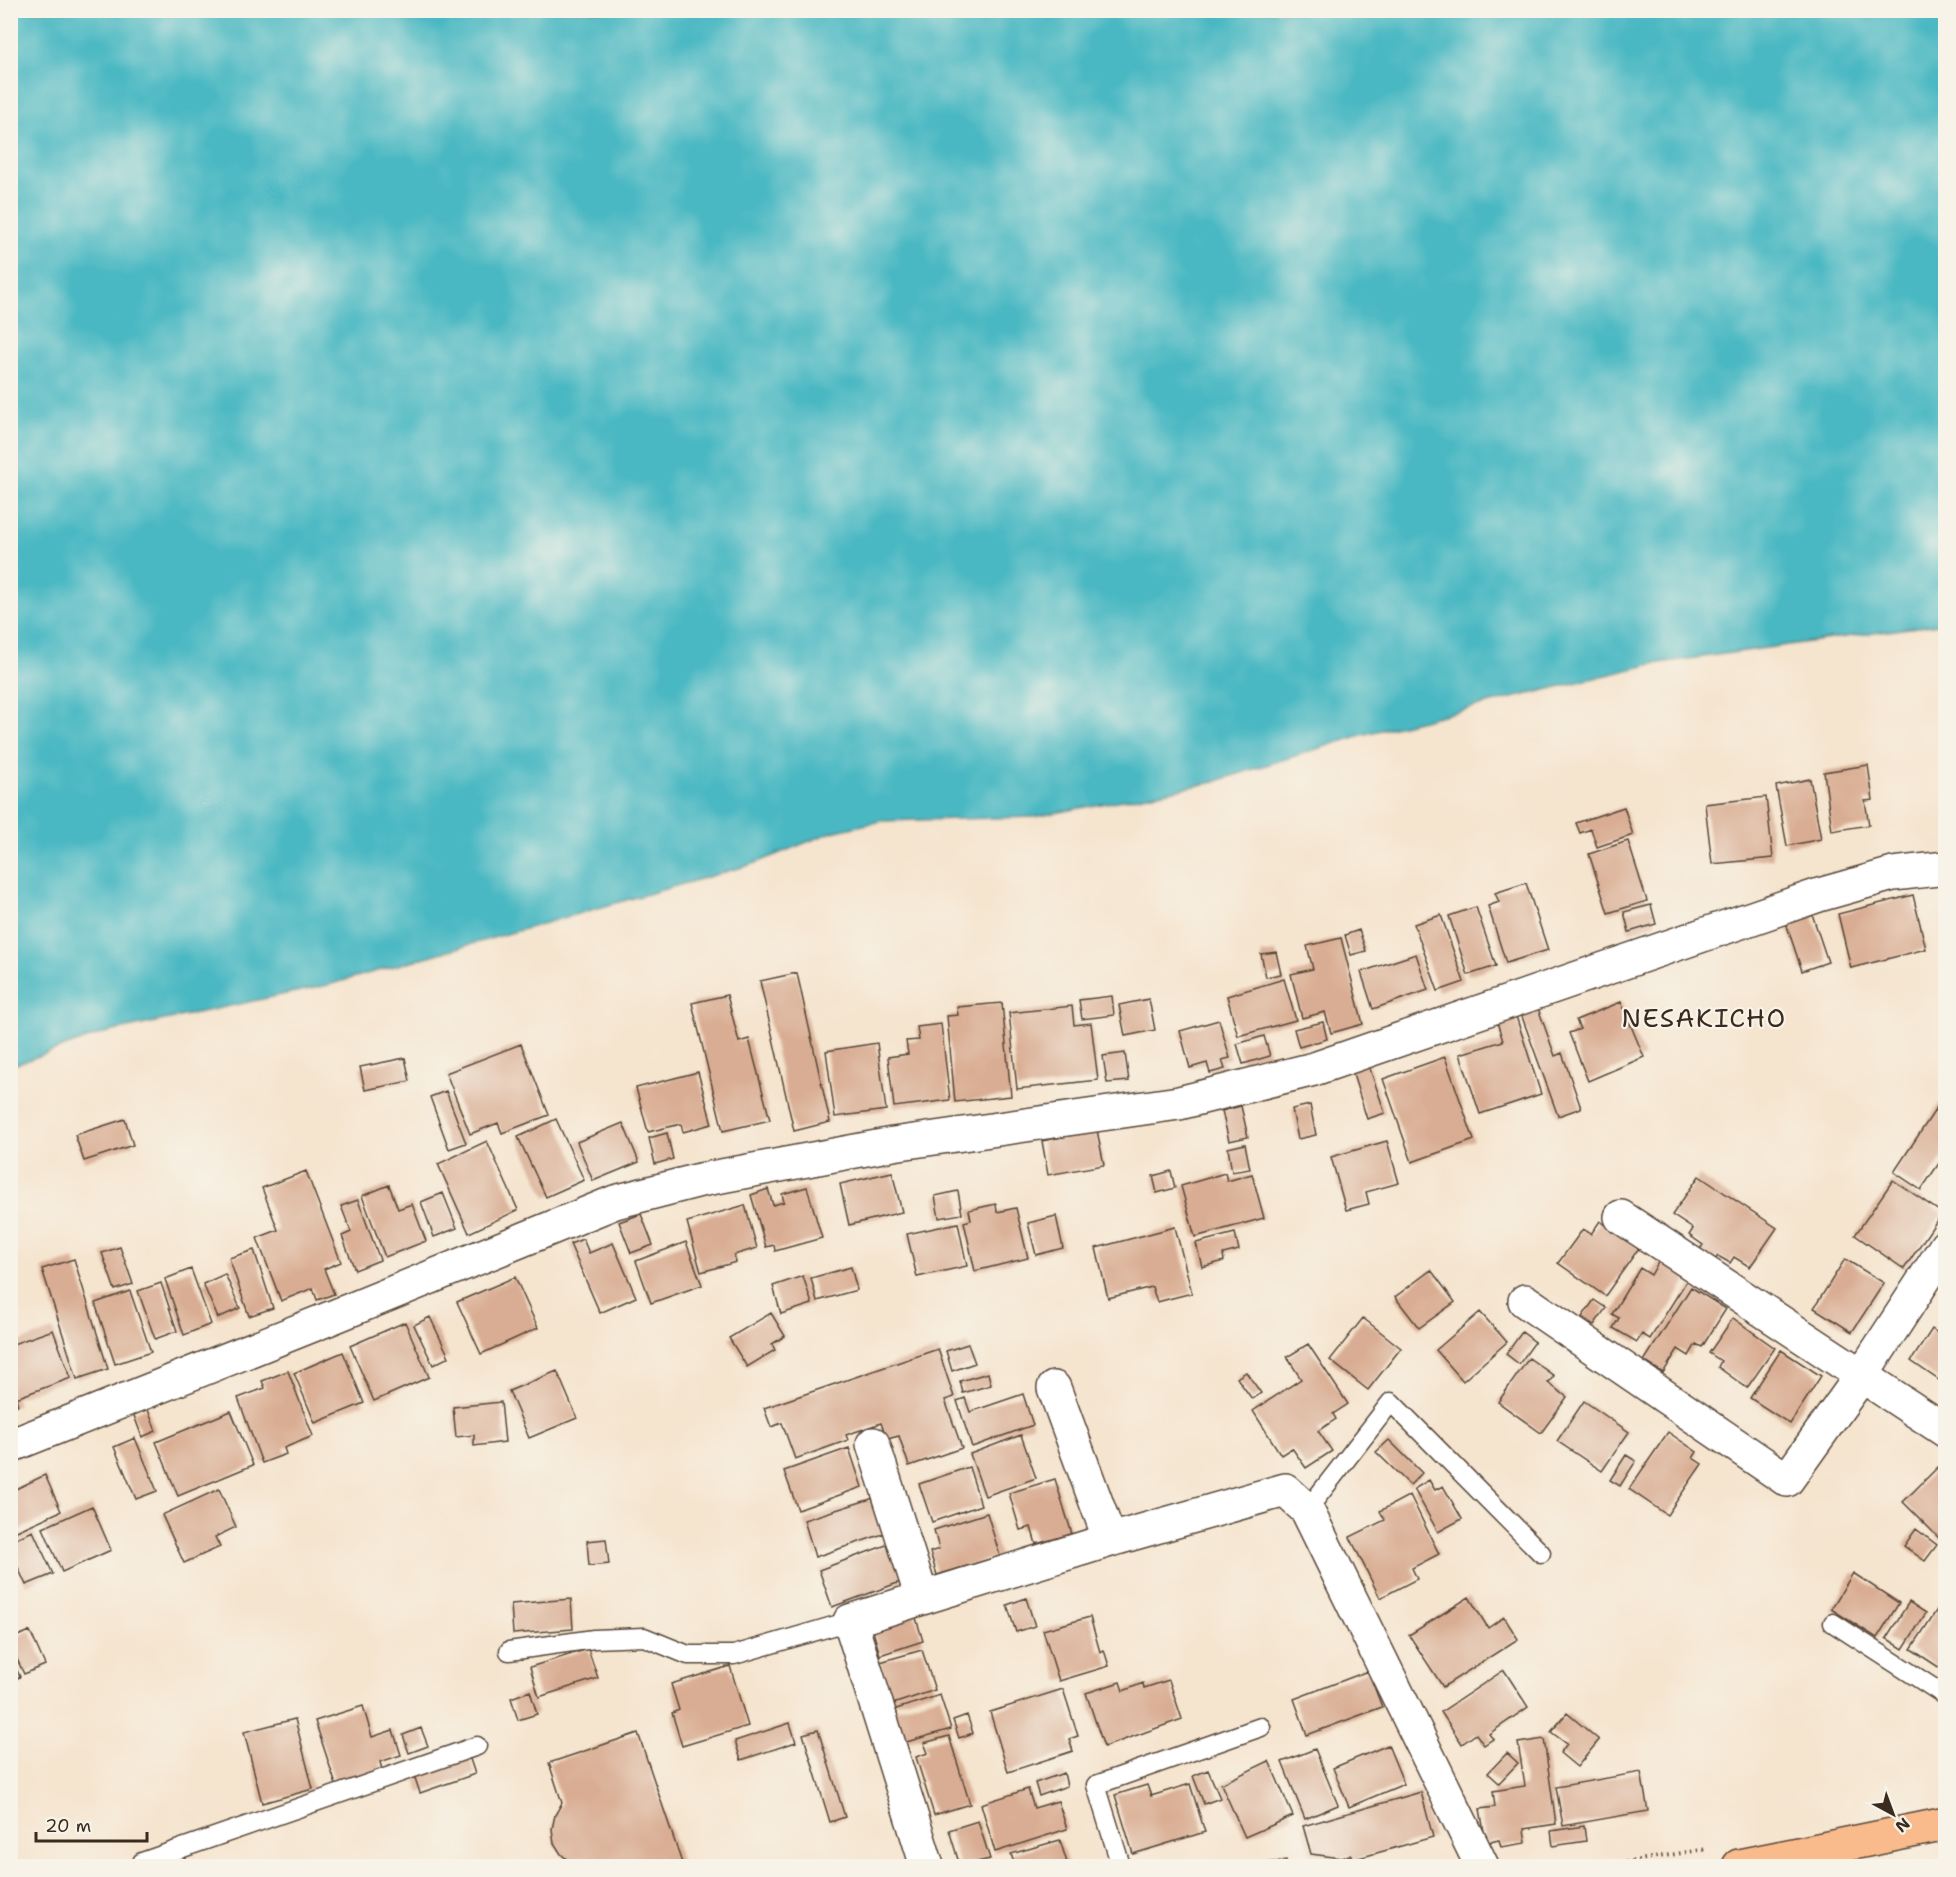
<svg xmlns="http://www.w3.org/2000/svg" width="1956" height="1877" font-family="'Shantell Sans',sans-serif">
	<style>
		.water { fill: #49b8c2; stroke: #427170; stroke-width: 1.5 }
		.building { fill: #d9ad93 }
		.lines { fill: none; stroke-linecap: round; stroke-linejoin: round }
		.service-casing { stroke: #574638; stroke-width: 21 }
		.minor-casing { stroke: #574638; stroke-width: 36 }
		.trunk-casing { stroke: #574638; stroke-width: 36 }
		.path { stroke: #574638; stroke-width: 4; stroke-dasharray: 1.5 4.5; stroke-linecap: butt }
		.service { stroke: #fff; stroke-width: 18 }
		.minor { stroke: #fff; stroke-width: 33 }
		.trunk { stroke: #fabb8c; stroke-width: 33 }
		.labels { text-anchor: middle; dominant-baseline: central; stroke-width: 4.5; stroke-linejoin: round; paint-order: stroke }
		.quarter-label { font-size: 26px; letter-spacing: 1.5px; fill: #3b2a1e; stroke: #f7f3e8 }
	</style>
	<rect width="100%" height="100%" fill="#f7f3e8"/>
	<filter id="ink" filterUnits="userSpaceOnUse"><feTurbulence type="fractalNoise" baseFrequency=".0167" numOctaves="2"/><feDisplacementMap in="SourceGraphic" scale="12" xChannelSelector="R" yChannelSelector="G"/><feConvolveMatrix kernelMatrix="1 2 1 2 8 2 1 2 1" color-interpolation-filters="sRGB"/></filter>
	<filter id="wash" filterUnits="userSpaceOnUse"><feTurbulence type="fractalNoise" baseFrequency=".008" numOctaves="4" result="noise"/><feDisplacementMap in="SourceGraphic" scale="24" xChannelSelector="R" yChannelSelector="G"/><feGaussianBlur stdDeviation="1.35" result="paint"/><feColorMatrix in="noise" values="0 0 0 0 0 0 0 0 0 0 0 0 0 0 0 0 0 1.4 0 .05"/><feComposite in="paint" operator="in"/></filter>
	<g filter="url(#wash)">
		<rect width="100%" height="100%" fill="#f5e4ce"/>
		<path class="water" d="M10 11H1945V623L1652 664 1361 735 1210 783 1034 817 881 821 832 832 753 864 328 985 104 1033 11 1066Z"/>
		<g id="blocks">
			<path class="building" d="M1868 765 1873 800 1865 801 1869 825 1832 831 1824 772Z
				M1810 779 1821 839 1787 846 1776 786Z
				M1766 797 1773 858 1712 864 1705 804Z
				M1624 807 1633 835 1597 847 1591 829 1580 833 1576 823Z
				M1628 841 1647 901 1608 913 1589 854Z
				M1526 883 1548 950 1506 963 1488 906 1499 902 1495 893Z
				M1913 895 1926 949 1851 968 1838 914Z
				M1651 905 1656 924 1629 932 1624 912Z
				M1476 907 1496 966 1468 975 1449 916Z
				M1812 914 1828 962 1802 971 1786 923Z
				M1441 915 1464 982 1438 991 1414 924Z
				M1359 930 1366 951 1351 955 1345 935Z
				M1341 938 1363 1024 1331 1033 1325 1012 1302 1018 1291 974 1313 969 1307 946Z
				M1276 952 1281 974 1266 977 1261 954Z
				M1416 954 1428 990 1373 1009 1361 972Z
				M797 973 830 1122 794 1131 760 981Z
				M1284 979 1296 1020 1238 1036 1227 996Z
				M727 995 739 1042 749 1039 770 1120 723 1131 692 1003Z
				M1112 996 1114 1015 1082 1019 1079 1000Z
				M1149 999 1155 1030 1125 1036 1119 1005Z
				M1621 1002 1644 1057 1588 1081 1569 1033 1580 1029 1576 1020Z
				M1002 1003 1011 1096 955 1102 947 1016 958 1015 957 1007Z
				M1072 1006 1074 1025 1091 1023 1098 1080 1017 1089 1009 1013Z
				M1538 1008 1555 1056 1562 1053 1581 1108 1558 1116 1521 1014Z
				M1515 1013 1541 1094 1480 1114 1460 1054 1503 1041 1496 1019Z
				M1219 1020 1230 1058 1222 1060 1225 1069 1210 1073 1207 1063 1190 1068 1180 1031Z
				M1323 1022 1327 1039 1299 1047 1294 1029Z
				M941 1024 950 1100 894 1107 888 1057 908 1054 906 1041 919 1040 917 1027Z
				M1264 1036 1270 1056 1243 1064 1237 1044Z
				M877 1043 886 1110 835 1117 826 1051Z
				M521 1044 549 1115 502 1133 498 1123 470 1134 446 1073Z
				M1125 1053 1129 1081 1107 1083 1103 1056Z
				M1445 1057 1474 1140 1412 1162 1383 1079Z
				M405 1058 410 1081 365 1090 360 1067Z
				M1368 1063 1385 1113 1367 1119 1351 1068Z
				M698 1072 712 1124 683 1132 681 1124 648 1132 636 1088Z
				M446 1091 466 1143 449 1149 430 1097Z
				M1943 1098 1946 1100V1153L1921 1190 1894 1172Z
				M1310 1105 1316 1135 1298 1139 1292 1109Z
				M1241 1106 1248 1137 1229 1141 1222 1111Z
				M125 1119 133 1145 84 1161 75 1135Z
				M556 1119 584 1180 546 1197 518 1137Z
				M623 1123 639 1162 593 1181 577 1142Z
				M1097 1130 1104 1165 1048 1175 1042 1141Z
				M667 1133 673 1159 655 1164 649 1138Z
				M487 1141 518 1210 469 1233 438 1164Z
				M1387 1141 1399 1183 1366 1192 1369 1204 1346 1210 1331 1157Z
				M1245 1144 1250 1169 1232 1172 1228 1148Z
				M306 1171 341 1262 324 1269 334 1294 317 1300 313 1288 281 1301 257 1238 278 1230 262 1188Z
				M1171 1171 1175 1188 1157 1193 1153 1176Z
				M892 1172 902 1212 849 1225 840 1184Z
				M1225 1173 1227 1181 1252 1174 1264 1218 1195 1237 1181 1186Z
				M1699 1176 1777 1228 1750 1267 1734 1257 1730 1263 1718 1256 1711 1265 1696 1255 1703 1245 1689 1235 1693 1229 1672 1215Z
				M1893 1180 1942 1213 1904 1269 1855 1235Z
				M389 1185 398 1209 412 1204 426 1241 385 1257 362 1196Z
				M807 1187 822 1238 775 1251 774 1245 766 1247 751 1195 768 1189 773 1205 784 1202 782 1194Z
				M958 1191 962 1214 939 1218 935 1196Z
				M443 1193 457 1228 434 1237 421 1202Z
				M358 1200 380 1260 355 1270 342 1236 351 1232 341 1206Z
				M996 1204 997 1212 1016 1208 1028 1258 975 1271 964 1222 971 1220 969 1210Z
				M745 1205 757 1248 734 1255 736 1262 701 1272 687 1222Z
				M641 1214 653 1245 631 1253 619 1222Z
				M1056 1216 1063 1248 1036 1255 1028 1223Z
				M1600 1221 1639 1248 1605 1296 1558 1263 1583 1229 1591 1234Z
				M958 1223 967 1266 917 1277 907 1234Z
				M1175 1227 1192 1293 1157 1302 1152 1287 1108 1298 1096 1248Z
				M1235 1233 1239 1250 1223 1254 1224 1261 1202 1267 1196 1243Z
				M583 1239 589 1253 613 1243 636 1297 600 1313 570 1244Z
				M686 1242 702 1285 651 1303 636 1261Z
				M120 1247 133 1284 115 1290 102 1253Z
				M254 1250 273 1308 249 1316 229 1258Z
				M74 1259 108 1369 77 1379 42 1269Z
				M1660 1259 1689 1277 1650 1339 1642 1334 1637 1342 1613 1328 1619 1318 1612 1314 1640 1268 1651 1275Z
				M1845 1259 1884 1283 1852 1332 1814 1308Z
				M851 1267 857 1290 817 1301 811 1278Z
				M191 1269 211 1324 184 1335 165 1279Z
				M1431 1270 1455 1302 1419 1328 1395 1297Z
				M225 1274 240 1308 218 1318 203 1284Z
				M803 1276 812 1304 781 1314 773 1286Z
				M515 1277 538 1328 481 1354 457 1302Z
				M161 1283 177 1331 155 1339 138 1291Z
				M1691 1287 1726 1309 1702 1347 1696 1344 1689 1356 1678 1349 1663 1373 1644 1361Z
				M130 1291 151 1352 115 1364 95 1303Z
				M1594 1300 1606 1308 1594 1325 1582 1317Z
				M1480 1312 1507 1342 1463 1381 1436 1350Z
				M771 1313 785 1336 772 1344 775 1350 747 1367 729 1338Z
				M430 1317 449 1357 433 1365 414 1325Z
				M1363 1318 1401 1348 1368 1390 1330 1360Z
				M1733 1318 1775 1348 1747 1388 1718 1367 1721 1361 1709 1353Z
				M405 1322 429 1377 374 1401 350 1346Z
				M1932 1329 1943 1337 1946 1333V1385L1911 1361Z
				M53 1330 71 1378 16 1398 18 1405 10 1408V1345Z
				M1522 1332 1535 1342 1519 1364 1506 1354Z
				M968 1344 975 1363 952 1371 946 1351Z
				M1308 1344 1348 1404 1333 1414 1336 1419 1318 1431 1332 1451 1306 1468 1292 1448 1281 1455 1253 1411 1301 1379 1287 1357Z
				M938 1349 954 1397 945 1400 962 1448 909 1466 899 1436 887 1439 881 1423 846 1435 848 1440 795 1459 782 1423 771 1427 764 1408Z
				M1781 1350 1821 1376 1790 1424 1750 1398Z
				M343 1352 364 1403 315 1423 294 1373Z
				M1529 1358 1554 1376 1548 1383 1567 1397 1541 1433 1498 1402Z
				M288 1371 313 1436 284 1448 286 1454 262 1463 238 1398 265 1388 262 1381Z
				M557 1371 577 1418 529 1438 509 1391Z
				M1246 1372 1261 1393 1252 1399 1237 1378Z
				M988 1373 991 1385 963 1393 960 1381Z
				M1023 1394 1033 1425 972 1447 957 1401 965 1398 970 1412Z
				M1584 1401 1629 1432 1602 1471 1557 1441Z
				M501 1402 505 1442 474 1446V1435L456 1437 453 1407Z
				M147 1407 156 1431 142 1437 133 1413Z
				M231 1411 253 1465 178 1496 156 1442Z
				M1668 1432 1697 1452 1693 1458 1702 1464 1667 1515 1629 1489Z
				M1021 1435 1036 1478 985 1496 970 1454Z
				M135 1438 157 1491 136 1499 114 1447Z
				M1389 1440 1422 1473 1410 1485 1376 1452Z
				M849 1448 862 1487 798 1510 784 1471Z
				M1626 1455 1636 1461 1620 1486 1610 1480Z
				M1946 1459V1536L1941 1540 1903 1502Z
				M969 1467 981 1505 932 1522 919 1484Z
				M45 1475 61 1511 10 1534V1477L16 1489Z
				M1055 1479 1072 1534 1036 1544 1031 1527 1020 1530 1009 1493Z
				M1429 1480 1435 1490 1443 1486 1462 1519 1438 1532 1414 1489Z
				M219 1489 236 1527 215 1537 220 1547 184 1563 162 1515Z
				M1410 1495 1439 1554 1412 1568 1417 1579 1380 1598 1350 1537 1385 1520 1380 1511Z
				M874 1498 886 1533 815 1557 804 1520Z
				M92 1506 111 1550 62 1572 43 1528Z
				M987 1513 1000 1556 937 1575 930 1552 939 1549 934 1530Z
				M1916 1529 1937 1545 1925 1561 1904 1546Z
				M33 1531 53 1574 26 1585 10 1550V1541Z
				M606 1539 609 1564 589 1566 587 1541Z
				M889 1544 903 1581 832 1607 819 1570Z
				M1853 1573 1899 1603 1877 1638 1831 1609Z
				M1946 1596V1672L1911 1649Z
				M1469 1597 1488 1628 1504 1617 1518 1639 1443 1687 1409 1635Z
				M1026 1598 1035 1626 1016 1632 1007 1605Z
				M571 1599 573 1629 513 1634 511 1604Z
				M1909 1602 1926 1613 1903 1649 1886 1638Z
				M913 1608 923 1641 880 1655 870 1621Z
				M1090 1617 1100 1652 1104 1650 1109 1666 1059 1681 1043 1630Z
				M30 1631 45 1665 24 1674 10 1644V1639Z
				M588 1649 598 1678 539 1697 530 1667Z
				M922 1650 935 1690 893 1704 880 1662Z
				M10 1655 20 1677 10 1682Z
				M730 1666 748 1726 682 1746 672 1713 679 1710 671 1684Z
				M1504 1670 1528 1707 1489 1734 1493 1739 1484 1745 1476 1734 1462 1744 1441 1712Z
				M1368 1671 1382 1707 1307 1735 1294 1699Z
				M1169 1680 1182 1719 1104 1747 1086 1693 1120 1682 1123 1691 1143 1683 1144 1688Z
				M1063 1689 1078 1736 1069 1739 1073 1751 1008 1772 990 1712Z
				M530 1691 537 1714 518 1720 511 1698Z
				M940 1695 951 1729 903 1743 893 1710Z
				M363 1706 372 1737 393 1730 401 1755 380 1762 382 1770 336 1785 315 1721Z
				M1567 1713 1599 1740 1577 1767 1560 1753 1567 1744 1551 1732Z
				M967 1715 973 1733 959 1738 953 1720Z
				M295 1719 313 1789 262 1803 244 1732Z
				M790 1723 796 1742 741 1760 735 1741Z
				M421 1728 428 1746 409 1753 403 1735Z
				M818 1730 845 1817 830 1822 803 1734Z
				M638 1733 683 1866H579L572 1864 561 1854 554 1843 552 1829 555 1815 562 1803 549 1763Z
				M949 1736 970 1804 934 1815 916 1757 928 1753 924 1743Z
				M1544 1739 1556 1824 1524 1829 1526 1843 1501 1847 1499 1840 1486 1843 1480 1809 1495 1807 1493 1791 1525 1786 1518 1743Z
				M1388 1745 1404 1784 1349 1807 1333 1768Z
				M1315 1749 1338 1805 1305 1819 1282 1762Z
				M468 1753 475 1774 420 1793 413 1772Z
				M1507 1753 1518 1763 1499 1783 1488 1773Z
				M1269 1761 1293 1816 1245 1837 1221 1784Z
				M1208 1770 1220 1798 1204 1804 1193 1776Z
				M1641 1772 1648 1811 1563 1826 1556 1787Z
				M1064 1773 1067 1786 1039 1796 1035 1783Z
				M1190 1784 1205 1832 1133 1854 1115 1795 1147 1785 1151 1796Z
				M1028 1789 1034 1808 1058 1801 1067 1829 995 1852 981 1804Z
				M1421 1792 1433 1837 1352 1860 1351 1855 1341 1858 1311 1854 1303 1826Z
				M978 1821 990 1859 960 1866 949 1830Z
				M1584 1826 1586 1841 1553 1846 1551 1831Z
				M1060 1840 1068 1866H1015L1011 1854Z
				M1286 1860 1287 1866H1261V1864Z"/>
		</g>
	</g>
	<g filter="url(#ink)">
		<use href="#blocks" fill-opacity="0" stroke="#574638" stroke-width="1.5"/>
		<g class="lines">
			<defs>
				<path id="service" d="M1307 1510 1391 1402 1541 1553
					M1833 1623 1946 1696
					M509 1651 594 1639 644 1637 688 1655H734L850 1621
					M144 1866 142 1862 477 1746
					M1121 1866 1096 1785 1261 1727"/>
				<path id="minor" d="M1621 1217 1946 1431
					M1525 1301 1787 1480 1862 1375 1946 1246
					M1054 1388 1110 1540
					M873 1444 922 1598 1110 1540 1285 1490 1307 1510 1482 1866
					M10 1446 333 1317 615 1202 700 1180 893 1144 1179 1103 1314 1069 1819 895 1893 874 1946 868
					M922 1598 850 1621 927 1866"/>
				<path id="trunk" d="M1739 1866 1946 1824"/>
			</defs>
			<use href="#service" class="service-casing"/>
			<use href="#minor" class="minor-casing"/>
			<use href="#trunk" class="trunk-casing"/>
			<path class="path" d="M1602 1866 1707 1849"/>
			<use href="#service" class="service"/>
			<use href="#minor" class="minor"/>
			<use href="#trunk" class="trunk"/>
		</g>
	</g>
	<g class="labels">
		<g class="quarter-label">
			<text x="1704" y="1017">NESAKICHO</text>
		</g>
	</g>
	<rect width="1956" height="1877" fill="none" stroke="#f7f3e8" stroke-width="36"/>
	<g transform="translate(1893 1814) rotate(139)" stroke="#f7f3e8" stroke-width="4.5" paint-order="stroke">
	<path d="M0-4.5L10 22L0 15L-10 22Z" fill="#3b2a1e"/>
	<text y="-9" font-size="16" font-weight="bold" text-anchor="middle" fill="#3b2a1e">N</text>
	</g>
	<path d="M36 1832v9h111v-9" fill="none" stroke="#3b2a1e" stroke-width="3"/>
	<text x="45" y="1832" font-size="18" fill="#3b2a1e" stroke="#f7f3e8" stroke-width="4.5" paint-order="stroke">20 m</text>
</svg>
